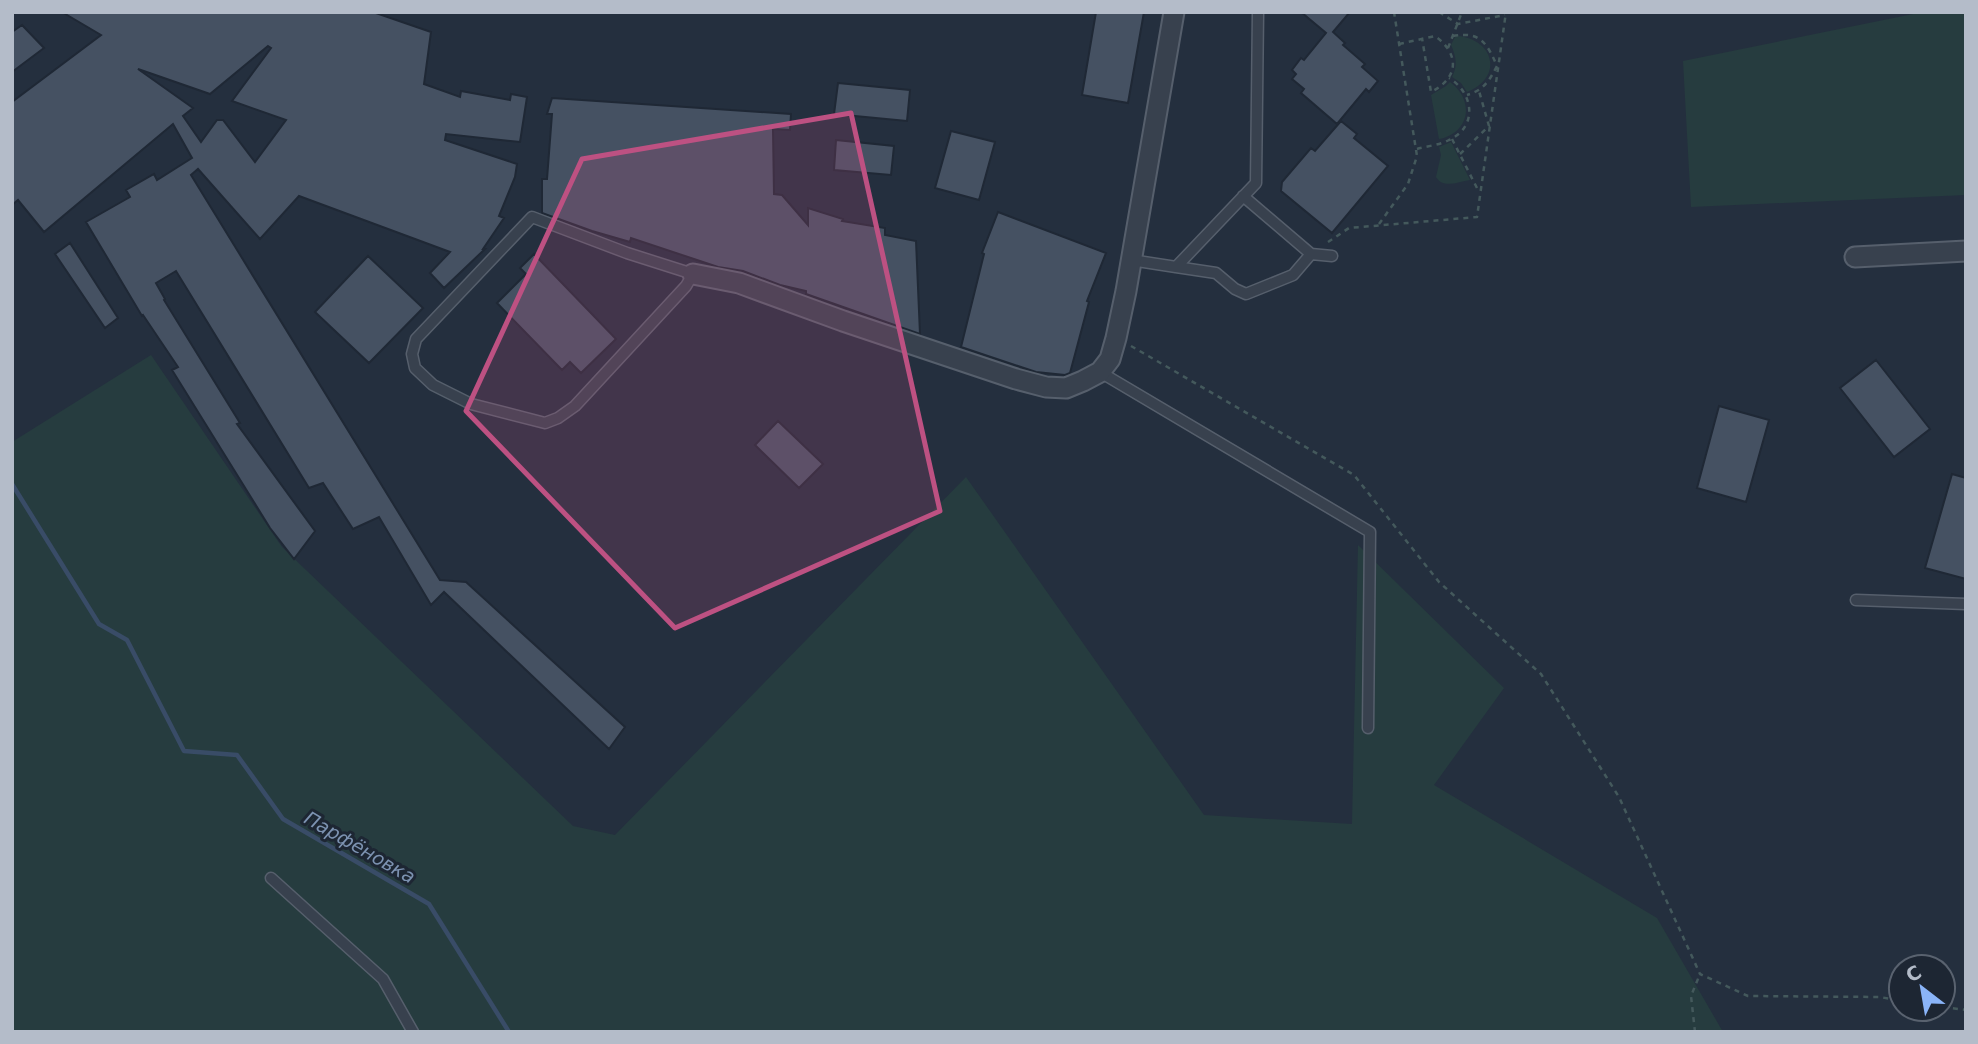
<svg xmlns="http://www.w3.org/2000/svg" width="1978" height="1044" font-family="'DejaVu Sans',sans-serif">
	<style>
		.green { fill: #263c3f }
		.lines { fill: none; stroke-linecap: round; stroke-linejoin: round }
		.stream { stroke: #394c67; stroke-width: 4.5 }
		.building { fill: #455162; stroke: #1f2835; stroke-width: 2; fill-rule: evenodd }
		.lane-casing { stroke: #565f6c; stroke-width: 13 }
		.street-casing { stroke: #565f6c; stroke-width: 23 }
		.path { stroke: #44595c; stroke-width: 2.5; stroke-dasharray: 5 5; stroke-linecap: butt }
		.lane { stroke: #38414e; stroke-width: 10 }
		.street { stroke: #38414e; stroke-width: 19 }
		.marked { fill: #bd5182; fill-opacity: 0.2; stroke: #bd5182; stroke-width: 5; stroke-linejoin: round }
		.labels { text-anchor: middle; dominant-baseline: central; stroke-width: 6; stroke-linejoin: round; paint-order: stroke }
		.water-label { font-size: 19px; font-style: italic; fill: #7c92b1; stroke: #1d2633 }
	</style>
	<rect width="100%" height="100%" fill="#242f3e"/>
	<path class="green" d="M1923 12H1966V195L1691 207 1683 61Z
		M1460 36C1496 42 1502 78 1467 92L1461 83 1452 77C1458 66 1456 56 1451 45L1455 37Z
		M1450 82C1475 100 1470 133 1439 139L1431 95 1446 86Z
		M1451 142 1470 180C1458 182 1443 189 1436 177L1441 155 1439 147Z
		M151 355 282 547 573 826 615 835 966 477 1204 815 1352 824 1358 545 1504 688 1434 785 1657 918 1723 1032H12V442Z"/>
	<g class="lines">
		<path class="stream" d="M12 484 99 624 127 640 184 751 237 755 283 819 429 904 509 1032"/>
	</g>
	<path class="building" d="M62 12H373L431 32 424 84 460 97 461 91 510 100 511 94 527 97 520 142 446 134 445 140 517 164 515 177 499 216 504 218 483 249H485L444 288 430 273 450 252 299 196 260 239 198 169 191 175 440 580 466 582 625 727 609 749 444 592 431 605 379 517 353 529 323 483 309 488 176 271 156 283 165 299 164 300 240 423 237 424 315 531 294 559 270 528 172 370 178 367 143 315 142 316 86 222 130 197 126 190 154 174 157 180 192 158 173 124 44 232 18 200 12 205V102L101 35ZM268 46 271 48 232 101 286 120 255 162 223 120H217L201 142 183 116 193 108 138 69 210 94Z
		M1096 12H1144L1128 103 1082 95Z
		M1301 12H1350L1333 32 1345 43 1343 45 1365 64 1362 67 1378 81 1369 92 1366 89 1337 124 1301 93 1304 89 1292 79 1296 74 1292 70 1301 58 1304 60 1326 33Z
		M22 25 44 48 12 72V32Z
		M838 83 910 90 907 121 834 114Z
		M552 98 791 114 790 130 773 129 774 194 782 195 808 225V208L843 219 842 221 885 228V235L916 241 920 334 806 294V291L780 285 743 271 718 267 631 238 630 242 592 231 542 213V179H547L552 114H547Z
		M1341 121 1357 134 1354 138 1388 166 1332 233 1281 191 1282 182 1311 148 1315 151Z
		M951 131 995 142 979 200 935 188Z
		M836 140 894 146 891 175 834 170Z
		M998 212 1106 253 1087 301 1089 302 1070 373 1065 375 1036 372 961 347 984 254 982 253Z
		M70 243 118 318 105 328 55 254Z
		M534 254 616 339 581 373 570 362 562 370 497 303 526 274 520 268Z
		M368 256 423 308 369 363 315 312Z
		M1876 360 1930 429 1894 457 1840 388Z
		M1719 406 1769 420 1746 502 1697 488Z
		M778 421 823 464 799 488 755 445Z
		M1952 474 1966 478V579L1925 568Z"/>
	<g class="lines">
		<defs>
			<path id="lane" d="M532 217 627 253 693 274 686 286 575 406 558 418 545 423 471 404 433 385 415 368 412 354 416 339Z
				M1311 254 1332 256
				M1131 260 1176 267 1256 183 1258 12
				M1176 267 1216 273 1235 289 1246 294 1293 275 1311 254 1243 196
				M1100 372 1370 532 1368 728
				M1856 600 1966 604
				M271 878 383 979 413 1032"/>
			<path id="street" d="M1855 257 1966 251
				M693 274 739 283 843 321 1016 379 1046 387 1066 388 1083 381 1100 372 1110 359 1116 338 1126 291 1174 12"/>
		</defs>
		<use href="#lane" class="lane-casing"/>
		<use href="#street" class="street-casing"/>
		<path class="path" d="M1439 12 1458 24 1505 15
			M1453 36C1480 31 1487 43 1497 66 1489 81 1484 90 1467 95
			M1399 44 1435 36C1460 54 1459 78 1431 92L1422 38
			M1448 48 1462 12
			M1452 139 1479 192
			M1417 149C1427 146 1440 145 1449 140 1478 127 1474 93 1449 78
			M1460 154 1489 126 1479 91
			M1379 224 1408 184 1417 156 1394 12
			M1328 242 1349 228 1477 217 1506 12
			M1965 305 1966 306
			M1131 346 1354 475 1439 582 1541 674 1619 797 1700 974 1748 996 1880 997 1901 1001
			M1943 1007 1966 1010
			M1695 1032 1691 996 1700 974"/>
		<use href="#lane" class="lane"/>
		<use href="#street" class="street"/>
	</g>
	<path class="marked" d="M851 113 940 511 675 628 466 411 582 159Z"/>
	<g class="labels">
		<g class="water-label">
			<text transform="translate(360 847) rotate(30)">Парфёновка</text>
		</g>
	</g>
	<rect width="1978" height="1044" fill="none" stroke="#b4bcc9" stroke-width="28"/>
	<g transform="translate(1922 988) rotate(329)"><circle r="33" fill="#1d2633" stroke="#59626f" stroke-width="2"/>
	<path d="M0-5L12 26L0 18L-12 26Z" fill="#8ab4f8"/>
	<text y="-10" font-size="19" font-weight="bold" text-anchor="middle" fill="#b4bcc9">С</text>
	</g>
</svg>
